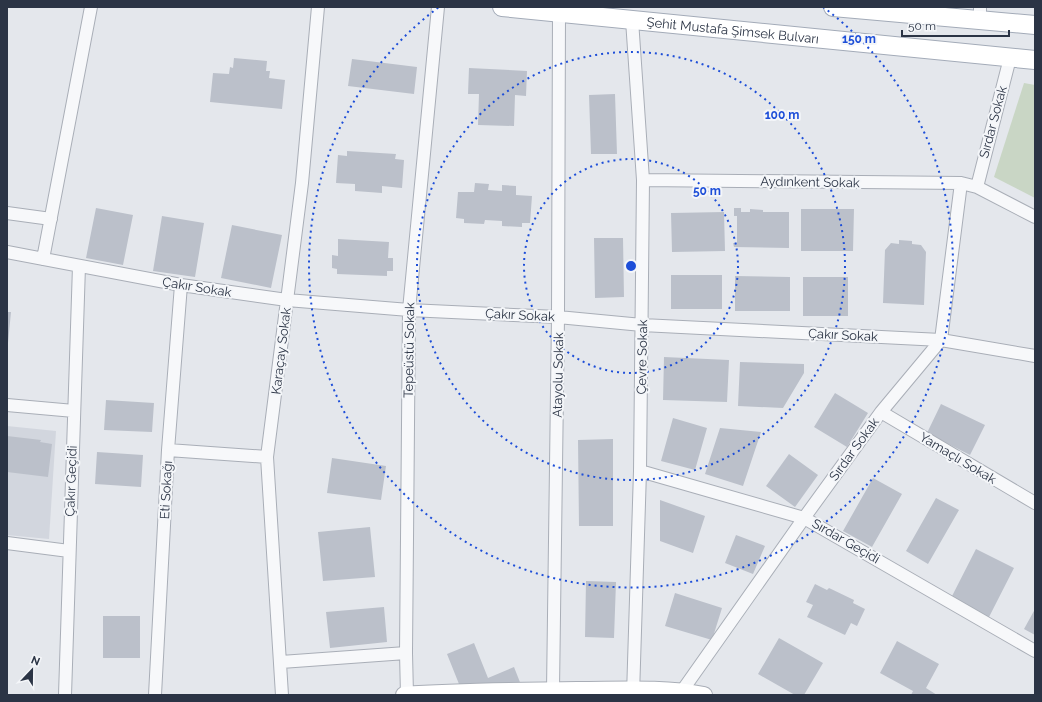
<svg xmlns="http://www.w3.org/2000/svg" width="1042" height="702" font-family="Raleway,sans-serif">
	<style>
		.built { fill: #d2d6de }
		.green { fill: #c9d6c5 }
		.building { fill: #bbc0ca }
		.lines { fill: none; stroke-linecap: round; stroke-linejoin: round }
		.street-casing { stroke: #a9aeb7; stroke-width: 14 }
		.secondary-casing { stroke: #a9aeb7; stroke-width: 18 }
		.primary-casing { stroke: #a3abb8; stroke-width: 20 }
		.street { stroke: #f7f8fa; stroke-width: 12 }
		.secondary { stroke: #fff; stroke-width: 16 }
		.primary { stroke: #fff; stroke-width: 18 }
		.ring { fill: none; stroke: #1d4ed8; stroke-width: 2; stroke-dasharray: 2 4 }
		.labels { text-anchor: middle; dominant-baseline: central; stroke-width: 4; stroke-linejoin: round; paint-order: stroke }
		.street-label { font-size: 13px; fill: #2b3445; stroke: #f4f6f9 }
		.centre { fill: #1d4ed8; stroke: #f4f6f9; stroke-width: 2 }
		.ring-label { font-size: 12px; text-anchor: middle; font-weight: bold; fill: #1d4ed8; stroke: #f4f6f9; stroke-width: 4; stroke-linejoin: round; paint-order: stroke }
	</style>
	<rect width="100%" height="100%" fill="#e4e7ec"/>
	<path class="built" d="M7 426 56 431 49 539 7 535Z"/>
	<path class="green" d="M1024 83 1035 85V198L994 177Z"/>
	<path class="building" d="M234 58 267 61 266 71H270L269 78 285 80 282 109 210 102 213 73 229 74 230 67 233 68Z
		M352 59 417 67 414 94 348 86Z
		M469 68 527 71 526 96 515 95 514 126 478 125 479 94H468Z
		M615 94 617 154H591L589 95Z
		M347 151 396 154 395 159 404 160 402 188 382 186V193L355 191V184L336 183 338 155 347 156Z
		M475 183 489 184 488 190 502 191V185L516 186V195L532 196 530 223H522V227L502 226V221L485 220 484 224 464 223V219L456 218 458 192H474Z
		M96 208 133 215 123 265 86 258Z
		M734 208H741V212H750V209L763 210V212H789V248L734 247 733 243H737V216H734Z
		M801 209H854L853 251H801Z
		M724 212 725 251 672 252 671 213Z
		M162 216 204 223 195 277 153 271Z
		M232 225 282 235 271 288 221 278Z
		M594 238H623L624 297 595 298Z
		M338 239 389 242 388 258H393V271H387V276L337 274V269L332 268V255L338 256Z
		M899 240 912 241V244L921 245 926 252 924 305 883 303 885 250 891 243 899 244Z
		M671 275H722V309H671Z
		M735 276 790 277V311H735Z
		M803 277H848V316H803Z
		M7 312H11L8 343H7Z
		M664 357 729 360 727 402 663 400Z
		M740 362 804 364V373L783 408 738 406Z
		M835 393 868 413 847 447 814 427Z
		M106 400 154 403 152 432 104 430Z
		M941 404 985 425 970 455 927 433Z
		M673 418 707 428 695 470 661 461Z
		M720 428 761 432 743 486 705 474Z
		M7 436 41 440 40 442 52 444 48 477 7 472Z
		M613 439V526H579L578 440Z
		M97 452 143 455 141 487 95 484Z
		M789 454 818 475 795 507 766 486Z
		M332 458 386 466 381 500 327 493Z
		M873 478 902 494 872 547 843 531Z
		M936 498 959 510 928 564 906 551Z
		M660 500 705 516 693 553 660 541Z
		M370 527 375 577 323 581 318 532Z
		M736 535 765 546 753 574 725 563Z
		M976 549 1014 568 988 619 950 600Z
		M586 581 616 582 614 638 585 637Z
		M815 584 827 590 829 588 854 600 853 603 865 609 857 626 851 623 845 635 807 617 813 605 806 602Z
		M675 593 722 608 712 640 665 626Z
		M384 607 387 642 330 648 326 612Z
		M1035 609V635L1024 629Z
		M103 616H140V658H103Z
		M779 638 823 663 804 695H795L758 674Z
		M897 641 939 664 926 688 937 695H911L913 691 880 673Z
		M474 643 488 678 514 667 525 695 461 689 447 654Z"/>
	<g class="lines">
		<defs>
			<path id="street" d="M632 20 643 180 640 471 633 695
				M980 21V7
				M643 180 961 183 977 187 1035 217
				M977 187 1010 58
				M7 213 51 219
				M7 252 181 285 287 300 409 310 558 317 642 325 941 340 1035 356
				M43 259 91 7
				M7 405 74 411
				M881 412 1035 503
				M168 450 267 457
				M640 471 804 518 1035 651
				M7 543 69 551
				M281 662 406 653
				M553 690 558 317 559 12
				M682 691 804 518 881 412 941 340 961 183
				M65 695 79 266
				M155 695 168 450 181 285
				M282 695 267 457 302 183 318 7
				M407 695 406 653 409 310 438 7"/>
			<path id="secondary" d="M404 695C461 691 520 691 577 690 619 690 662 687 704 695"/>
			<g id="primary">
				<path id="s1" d="M502 7 1035 60"/>
				<path d="M833 7 1035 25"/>
			</g>
		</defs>
		<use href="#street" class="street-casing"/>
		<use href="#secondary" class="secondary-casing"/>
		<use href="#primary" class="primary-casing"/>
		<use href="#street" class="street"/>
		<use href="#secondary" class="secondary"/>
		<use href="#primary" class="primary"/>
	</g>
	<g class="ring">
		<circle cx="631" cy="266" r="107"/>
		<circle cx="631" cy="266" r="214"/>
		<path d="M823 7A322 322 0 1 1 439 7"/>
	</g>
	<g class="labels">
		<g class="street-label">
			<text stroke="none"><textPath href="#s1" startOffset="232">Şehit Mustafa Şimsek Bulvarı</textPath></text>
			<text transform="translate(993 122) rotate(-75)">Sırdar Sokak</text>
			<text transform="translate(810 182) rotate(1)">Aydınkent Sokak</text>
			<text transform="translate(197 287) rotate(9)">Çakır Sokak</text>
			<text transform="translate(520 315) rotate(3)">Çakır Sokak</text>
			<text transform="translate(843 335) rotate(3)">Çakır Sokak</text>
			<text transform="translate(409 350) rotate(-89)">Tepeüstü Sokak</text>
			<text transform="translate(281 351) rotate(-83)">Karaçay Sokak</text>
			<text transform="translate(642 357) rotate(-89)">Çevre Sokak</text>
			<text transform="translate(558 375) rotate(-89)">Atayolu Sokak</text>
			<text transform="translate(854 449) rotate(-54)">Sırdar Sokak</text>
			<text transform="translate(958 458) rotate(31)">Yamaçlı Sokak</text>
			<text transform="translate(71 481) rotate(-88)">Çakır Geçidi</text>
			<text transform="translate(166 490) rotate(-87)">Eti Sokağı</text>
			<text transform="translate(846 541) rotate(30)">Sırdar Geçidi</text>
		</g>
	</g>
	<circle cx="631" cy="266" r="6" class="centre"/>
	<g class="ring-label">
		<text x="859" y="43">150 m</text>
		<text x="782" y="119">100 m</text>
		<text x="707" y="195">50 m</text>
	</g>
	<rect width="1042" height="702" fill="none" stroke="#2b3445" stroke-width="16"/>
	<g transform="translate(32 670) rotate(22)" stroke="#f4f6f9" stroke-width="3" paint-order="stroke">
	<path d="M0-3L7 15L0 10L-7 15Z" fill="#2b3445"/>
	<text y="-6" font-size="11" font-weight="bold" text-anchor="middle" fill="#2b3445">N</text>
	</g>
	<path d="M902 30v6h107v-6" fill="none" stroke="#2b3445" stroke-width="2"/>
	<text x="908" y="30" font-size="12" fill="#2b3445" stroke="#f4f6f9" stroke-width="3" paint-order="stroke">50 m</text>
</svg>
